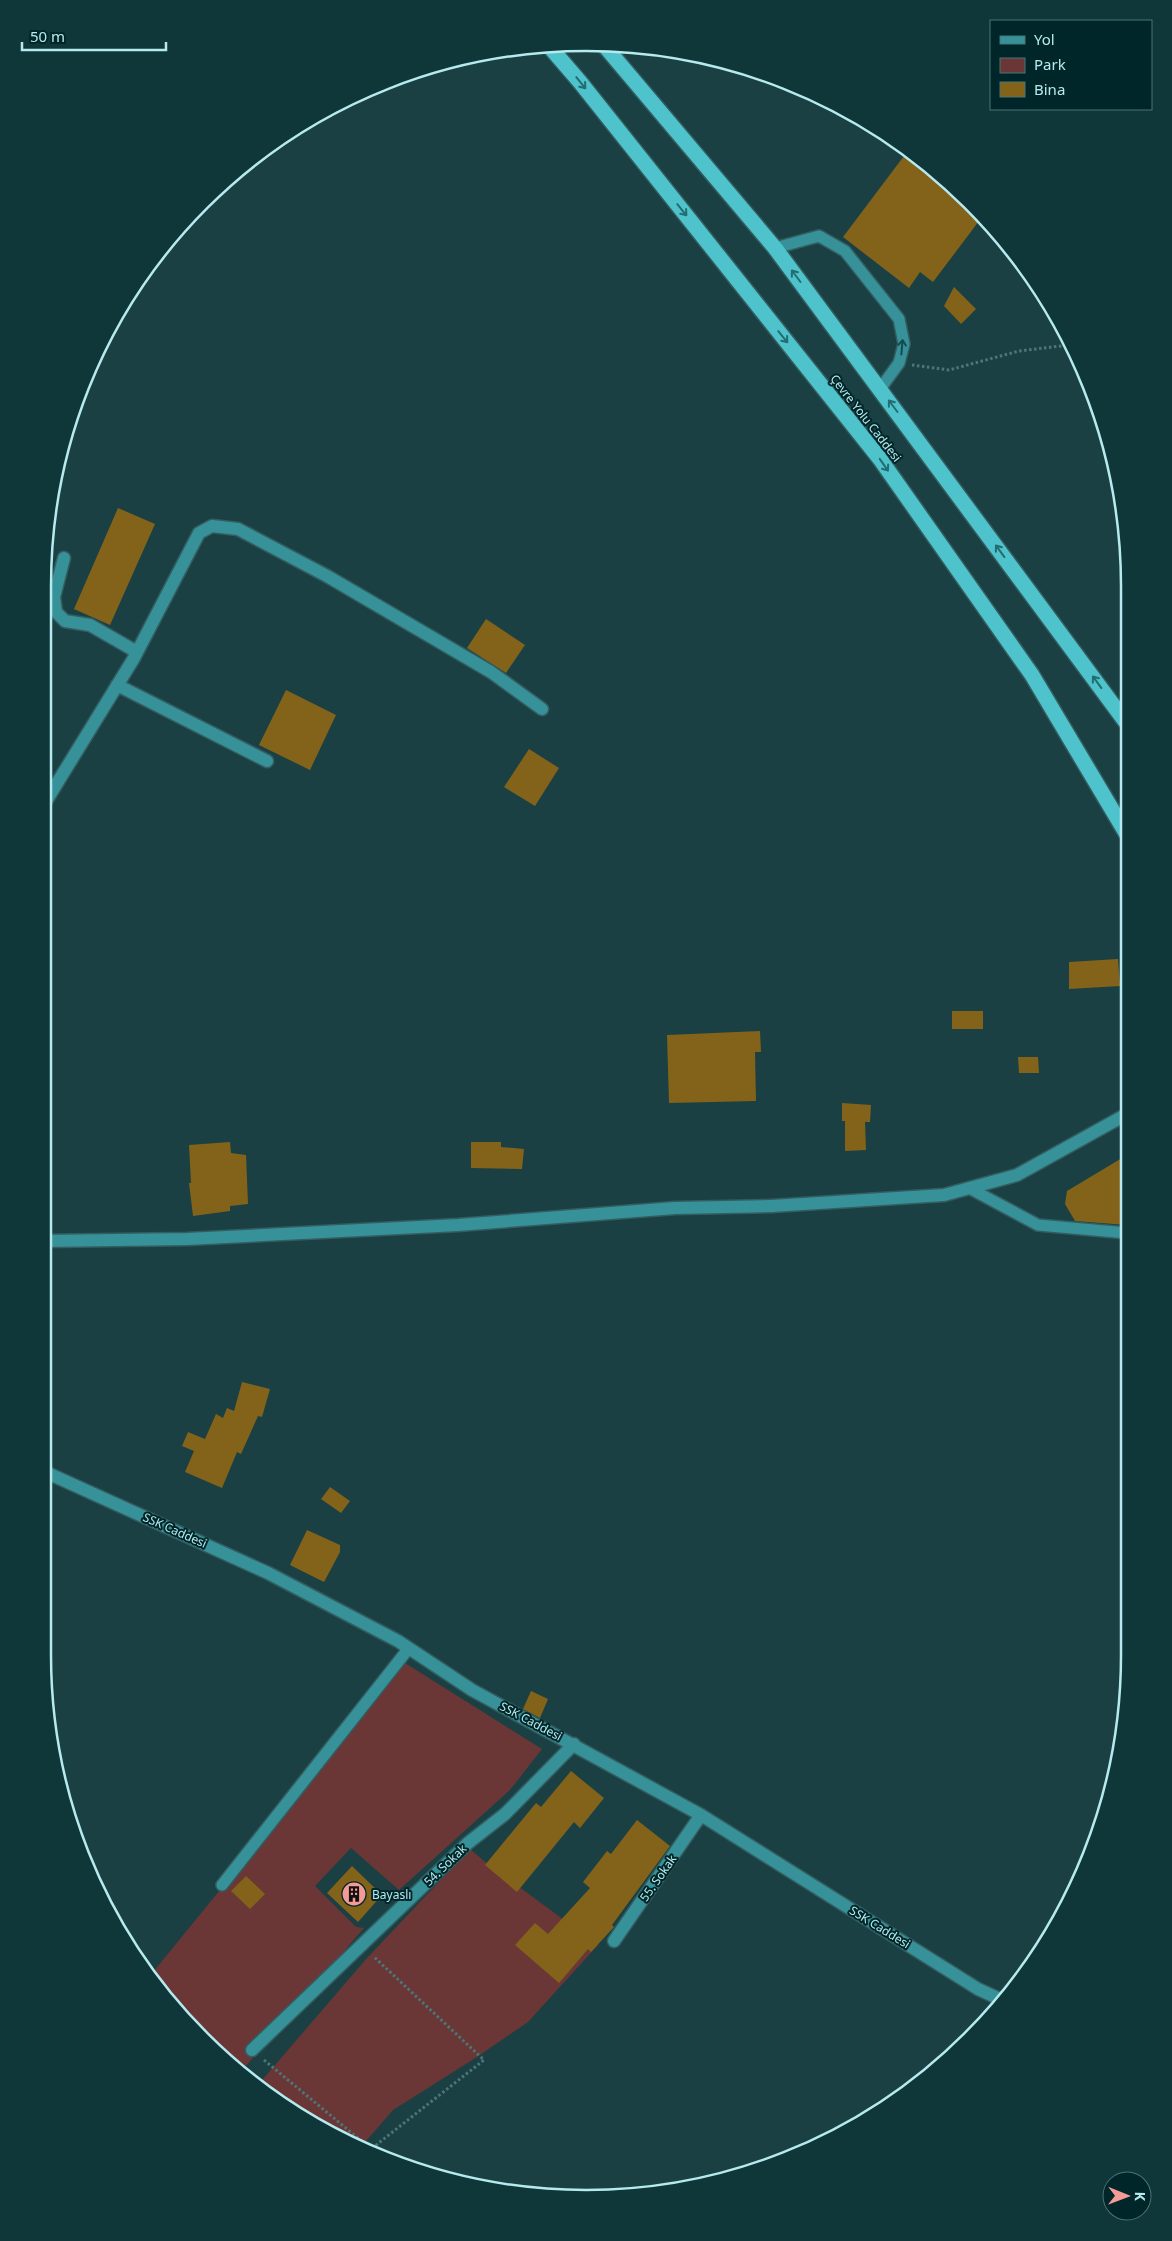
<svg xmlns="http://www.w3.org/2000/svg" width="1172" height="2241" font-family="'Noto Sans',sans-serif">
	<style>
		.green { fill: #6a3736 }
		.building { fill: #83631a }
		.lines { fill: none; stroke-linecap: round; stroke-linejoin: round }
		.lane-casing { stroke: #335d60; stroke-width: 14 }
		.street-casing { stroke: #335d60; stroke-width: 15 }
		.secondary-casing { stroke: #335d60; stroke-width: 15 }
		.highway-casing { stroke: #335d60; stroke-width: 18 }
		.path { stroke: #4c767a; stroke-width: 3; stroke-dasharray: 2.5 2.5; stroke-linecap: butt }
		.lane { stroke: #369199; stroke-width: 11 }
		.street { stroke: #369199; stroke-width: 12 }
		.secondary { stroke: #369199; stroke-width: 12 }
		.highway { stroke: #4ec3cc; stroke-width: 15 }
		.oneway { stroke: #236d72 }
		.oneway2 { stroke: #134b50 }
		.labels { text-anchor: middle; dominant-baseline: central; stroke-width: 4; stroke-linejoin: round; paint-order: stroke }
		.street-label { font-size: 12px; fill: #b6eaee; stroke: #002629 }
		.poi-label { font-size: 12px; fill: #b6eaee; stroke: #002629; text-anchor: start }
		.rim { fill: none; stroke: #b6eaee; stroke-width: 2.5 }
	</style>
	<rect width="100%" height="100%" fill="#1a4043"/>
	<path class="green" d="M405 1663 542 1749 510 1790 399 1890 351 1848 315 1886 356 1927 364 1928 240 2073 227 2063 155 1986 149 1977Z
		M470 1849 484 1861 598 1945 528 2022 477 2057 393 2110 360 2148 284 2107 257 2086 367 1958Z"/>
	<path class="building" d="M907 152 944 177 982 217 933 282 920 272 909 288 843 237Z
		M954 287 976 309 961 324 944 306Z
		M118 508 155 524 110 625 74 609Z
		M486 619 525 645 506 673 467 648Z
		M286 690 336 715 310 770 259 745Z
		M529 749 559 768 535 806 504 787Z
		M1118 959 1120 986 1069 989V962Z
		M952 1011H983V1029H952Z
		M760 1031 761 1052H755L756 1101 669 1103 667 1035Z
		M1018 1057H1038L1039 1073H1019Z
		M842 1103 871 1105 870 1122H865L866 1150 845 1151V1121H842Z
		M230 1142 231 1153 246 1155 248 1204 230 1206V1211L193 1216 189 1183H191L189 1145Z
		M471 1142H501V1147L524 1149 522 1169 471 1168Z
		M1127 1155V1225L1075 1221 1065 1204 1067 1191Z
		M242 1382 270 1389 262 1417 258 1416 241 1454 237 1452 222 1488 185 1472 194 1451 182 1446 188 1432 205 1439 216 1414 223 1418 227 1408 234 1411Z
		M330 1487 350 1501 341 1513 321 1499Z
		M307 1530 340 1545V1552L324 1582 290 1565Z
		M531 1691 548 1699 540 1718 523 1709Z
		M571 1771 604 1798 580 1828 574 1822 517 1892 485 1865 536 1803 541 1807Z
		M637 1820 670 1846 612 1925 614 1927 591 1952 588 1949 559 1983 515 1945 535 1923 548 1934 590 1888 583 1882 607 1851 611 1854Z
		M352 1866 382 1895 358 1922 327 1893Z
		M246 1876 265 1894 250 1909 231 1891Z"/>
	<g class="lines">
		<defs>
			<path id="lane" d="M775 248 819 236 845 251 899 319 904 344 899 363 880 389
				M969 1188 1038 1225 1127 1233
				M222 1885 409 1648"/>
			<path id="street" d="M64 558 54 597 56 612 65 621 90 625 137 652
				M117 685 267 761
				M43 806 134 658 199 533 212 526 238 529 327 576 491 672 542 709
				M43 1241 187 1239 458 1225 675 1208 772 1206
				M43 1471 268 1573 398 1641 472 1690 701 1815 978 1989 1004 2001
				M614 1941 701 1815
				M252 2050 468 1843 505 1814 574 1744"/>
			<path id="secondary" d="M772 1206 944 1195 1017 1175 1127 1114"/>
			<path id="highway" d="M603 44 775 248 1125 721
				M549 46 580 82 880 459 1032 675 1126 833"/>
		</defs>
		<use href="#lane" class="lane-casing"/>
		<use href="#street" class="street-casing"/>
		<use href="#secondary" class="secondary-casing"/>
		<use href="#highway" class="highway-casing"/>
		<path class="path" d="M912 365 949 370 1019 351 1069 345
			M264 2060 371 2149
			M370 2153 371 2149 484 2060 373 1956"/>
		<use href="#lane" class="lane"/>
		<use href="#street" class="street"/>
		<use href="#secondary" class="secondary"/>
		<use href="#highway" class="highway"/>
	</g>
	<defs><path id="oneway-shaft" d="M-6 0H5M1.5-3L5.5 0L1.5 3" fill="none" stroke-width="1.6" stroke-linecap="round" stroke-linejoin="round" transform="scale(1.25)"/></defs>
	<g class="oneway">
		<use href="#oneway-shaft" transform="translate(581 83) rotate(51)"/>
		<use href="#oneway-shaft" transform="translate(682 210) rotate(51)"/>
		<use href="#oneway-shaft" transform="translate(796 276) rotate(-127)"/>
		<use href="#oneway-shaft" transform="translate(783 337) rotate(51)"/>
		<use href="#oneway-shaft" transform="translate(893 406) rotate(-127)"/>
		<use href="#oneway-shaft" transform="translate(884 465) rotate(55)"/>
		<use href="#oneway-shaft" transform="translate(1000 551) rotate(-126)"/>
		<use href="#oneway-shaft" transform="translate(1097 682) rotate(-126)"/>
	</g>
	<use class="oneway2" href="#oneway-shaft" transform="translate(902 347) rotate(-85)"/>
	<defs>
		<symbol id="building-disc" viewBox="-11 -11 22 22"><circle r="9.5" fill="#f59b97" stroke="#002629"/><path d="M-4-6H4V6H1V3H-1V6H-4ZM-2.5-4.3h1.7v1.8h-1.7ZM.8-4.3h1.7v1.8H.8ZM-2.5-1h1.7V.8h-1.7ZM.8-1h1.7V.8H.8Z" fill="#111"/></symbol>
	</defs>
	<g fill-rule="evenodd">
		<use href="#building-disc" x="340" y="1880" width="28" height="28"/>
	</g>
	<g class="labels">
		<g class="street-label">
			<text transform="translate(866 418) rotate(52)">Çevre Yolu Caddesi</text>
			<text transform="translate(175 1530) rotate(24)">SSK Caddesi</text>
			<text transform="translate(531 1721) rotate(28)">SSK Caddesi</text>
			<text transform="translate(445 1865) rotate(-44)">54. Sokak</text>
			<text transform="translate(658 1878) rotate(-55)">55. Sokak</text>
			<text transform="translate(880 1927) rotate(32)">SSK Caddesi</text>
		</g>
		<g class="poi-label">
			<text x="372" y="1894">Bayaslı</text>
		</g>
	</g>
	<path d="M0 0H1172V2241H0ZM586 51H586A535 535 0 0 1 1121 586V1655A535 535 0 0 1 586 2190H586A535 535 0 0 1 51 1655V586A535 535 0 0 1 586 51Z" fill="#0f3639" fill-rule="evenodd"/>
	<path class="rim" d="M586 51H586A535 535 0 0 1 1121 586V1655A535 535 0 0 1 586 2190H586A535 535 0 0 1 51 1655V586A535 535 0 0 1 586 51Z"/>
	<rect x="990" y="20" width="162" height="90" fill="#002629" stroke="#497478"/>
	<rect x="1000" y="36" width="25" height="8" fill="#369199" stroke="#497478"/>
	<text x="1034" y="45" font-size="15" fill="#b6eaee">Yol</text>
	<rect x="1000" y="58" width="25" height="15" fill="#6a3736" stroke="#497478"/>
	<text x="1034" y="70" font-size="15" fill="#b6eaee">Park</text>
	<rect x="1000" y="82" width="25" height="15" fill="#83631a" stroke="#497478"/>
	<text x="1034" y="95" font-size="15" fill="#b6eaee">Bina</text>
	<g transform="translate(1127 2196) rotate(91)"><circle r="24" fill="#002629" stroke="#497478"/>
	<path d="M0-4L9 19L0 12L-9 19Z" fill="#f59b97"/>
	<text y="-8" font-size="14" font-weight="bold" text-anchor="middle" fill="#b6eaee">K</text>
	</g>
	<path d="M22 42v8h144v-8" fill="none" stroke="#b6eaee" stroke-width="2.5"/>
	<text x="30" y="42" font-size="15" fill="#b6eaee" stroke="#002629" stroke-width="4" paint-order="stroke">50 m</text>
</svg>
